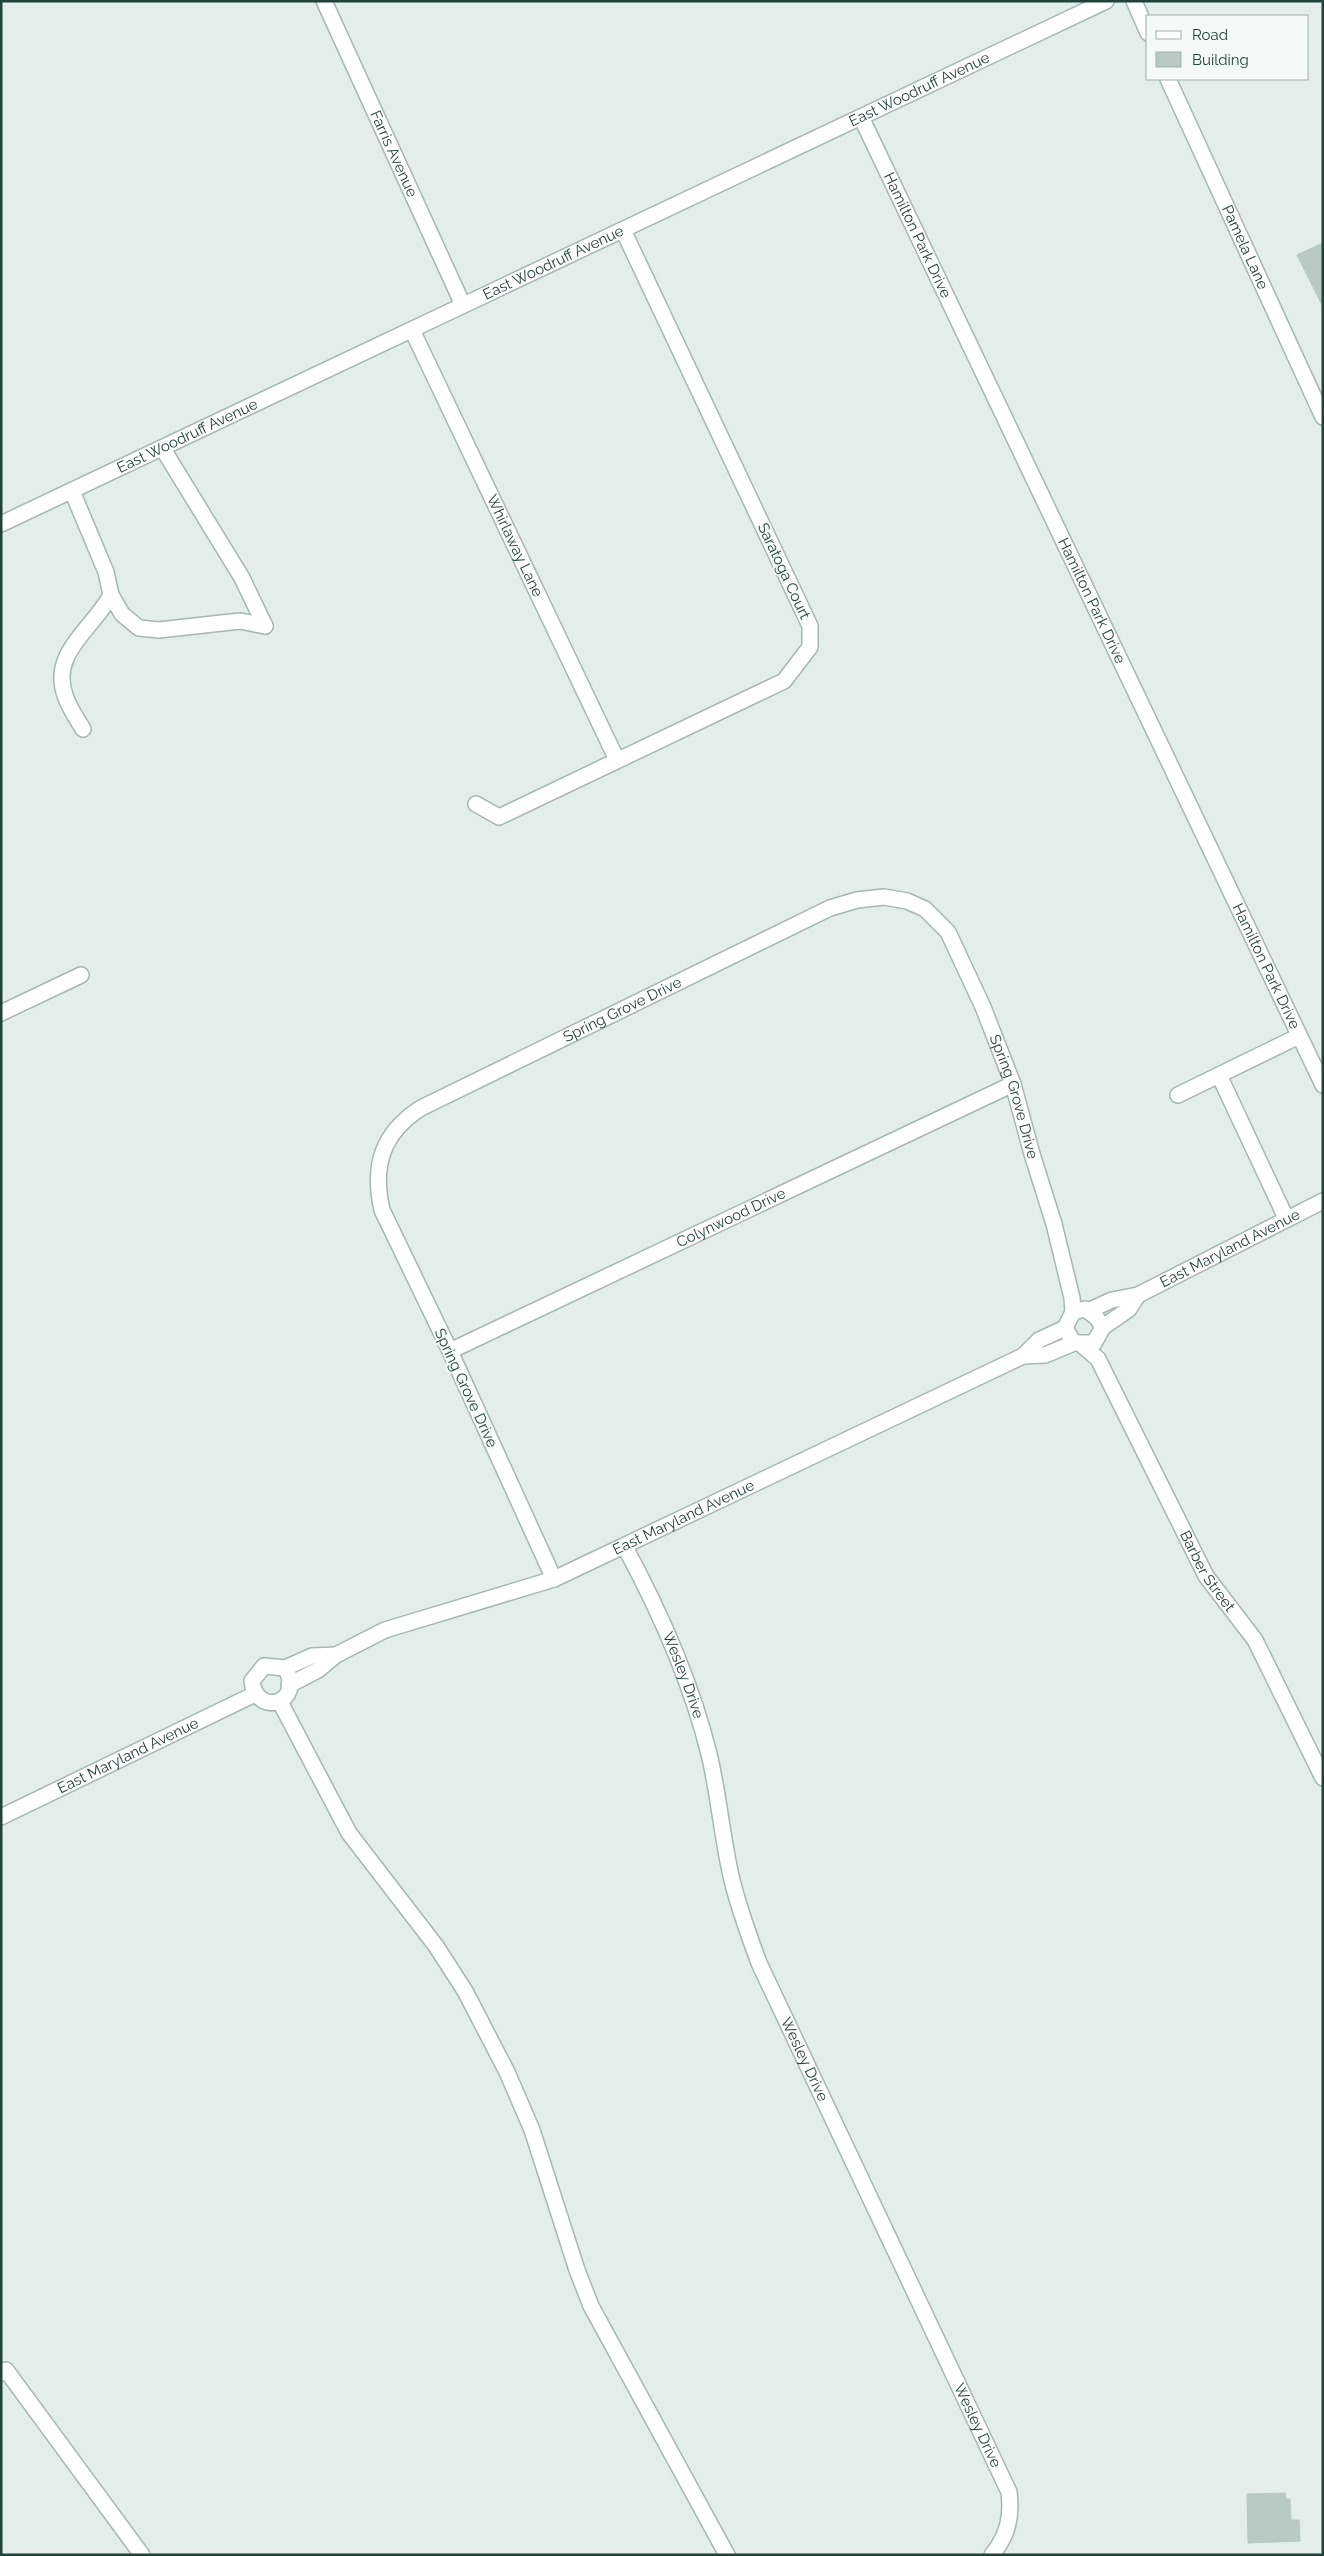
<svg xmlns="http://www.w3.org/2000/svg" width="1324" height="2556" font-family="Raleway,sans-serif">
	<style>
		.building { fill: #b8cac3; stroke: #b5c9c2 }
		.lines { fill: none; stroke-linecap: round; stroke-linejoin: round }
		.minor-casing { stroke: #a5b7b2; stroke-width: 18 }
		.minor { stroke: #fff; stroke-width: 15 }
		.labels { text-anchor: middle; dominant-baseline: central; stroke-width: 4; stroke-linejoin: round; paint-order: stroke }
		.street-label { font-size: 15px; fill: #20423b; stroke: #f4faf8 }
	</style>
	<rect width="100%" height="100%" fill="#e3eeea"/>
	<path class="building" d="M1323 243V307L1297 255Z
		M1285 2493 1286 2499H1290L1291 2520H1299L1300 2541 1248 2543 1247 2494Z"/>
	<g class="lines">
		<defs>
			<g id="minor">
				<path id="s1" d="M324 1 463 305"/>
				<path d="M1134 1 1148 33"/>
				<path id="s2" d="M1168 79 1323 417"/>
				<path id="s3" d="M861 117 1323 1085"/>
				<path id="s4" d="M412 330 617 760"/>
				<path d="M163 449 242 578 265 626"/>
				<path d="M72 491 106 572 111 595C93 629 48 654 66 698 70 709 77 719 83 729"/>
				<path id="s5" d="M1 524 1106 1"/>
				<path d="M111 595 122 614 139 628 159 630 240 621 265 626"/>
				<path d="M476 804 499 817 784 681 810 647V626L623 230"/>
				<path d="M1 1013 81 975"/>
				<path d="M1219 1075 1286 1218"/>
				<path d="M1178 1095 1299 1036"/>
				<path id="s6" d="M1088 1311 1112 1300 1138 1295 1323 1201"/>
				<path d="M1103 1327 1129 1309 1138 1295"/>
				<path id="s7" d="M1082 1345 1098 1359 1206 1576 1255 1640 1323 1778"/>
				<path id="s8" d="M450 1351 1013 1084"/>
				<path d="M1023 1356 1045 1355 1074 1343H1094L1103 1327 1096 1317 1085 1309 1073 1312 1065 1328 1074 1343"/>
				<path id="s9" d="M625 1547C660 1612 691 1681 709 1754 719 1795 722 1839 732 1880 739 1909 749 1936 759 1963L1009 2492C1012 2517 1008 2535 992 2555"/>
				<path id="s10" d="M554 1579 450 1351 382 1210C372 1166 382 1133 421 1108L830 908 857 900 884 897 907 901 925 909 948 932 983 1007 1013 1084 1032 1154 1054 1224 1072 1298 1073 1312"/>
				<path d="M285 1668C306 1703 256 1718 252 1681L264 1666 285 1668 312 1656 336 1655"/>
				<path id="s11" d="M289 1685 318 1670 336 1655 385 1630 554 1579 1023 1356 1039 1340 1065 1328"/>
				<path d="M280 1702 349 1833 436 1946 465 1991 507 2072 532 2130 577 2270 591 2306 727 2555"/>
				<path id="s12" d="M1 1817 255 1694"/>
				<path d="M1 2373 6 2370 142 2555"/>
			</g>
		</defs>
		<use href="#minor" class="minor-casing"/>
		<use href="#minor" class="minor"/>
	</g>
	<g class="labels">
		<g class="street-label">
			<text stroke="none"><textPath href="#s5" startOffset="1016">East Woodruff Avenue</textPath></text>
			<text stroke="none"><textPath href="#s1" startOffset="168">Farris Avenue</textPath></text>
			<text stroke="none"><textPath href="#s3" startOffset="131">Hamilton Park Drive</textPath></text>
			<text stroke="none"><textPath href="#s2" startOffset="185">Pamela Lane</textPath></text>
			<text stroke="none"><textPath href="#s5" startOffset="611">East Woodruff Avenue</textPath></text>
			<text stroke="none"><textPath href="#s5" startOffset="206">East Woodruff Avenue</textPath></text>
			<text stroke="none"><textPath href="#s4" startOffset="239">Whirlaway Lane</textPath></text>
			<text transform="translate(784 571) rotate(65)">Saratoga Court</text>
			<text stroke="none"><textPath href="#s3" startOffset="536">Hamilton Park Drive</textPath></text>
			<text stroke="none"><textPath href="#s3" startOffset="941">Hamilton Park Drive</textPath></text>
			<text stroke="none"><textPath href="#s10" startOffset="749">Spring Grove Drive</textPath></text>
			<text stroke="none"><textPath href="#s10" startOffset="1289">Spring Grove Drive</textPath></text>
			<text stroke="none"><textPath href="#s8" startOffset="311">Colynwood Drive</textPath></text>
			<text stroke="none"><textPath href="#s6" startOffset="156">East Maryland Avenue</textPath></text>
			<text transform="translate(466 1388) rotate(65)">Spring Grove Drive</text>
			<text stroke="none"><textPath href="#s11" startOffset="431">East Maryland Avenue</textPath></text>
			<text stroke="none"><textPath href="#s7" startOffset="260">Barber Street</textPath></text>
			<text stroke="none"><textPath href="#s9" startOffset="141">Wesley Drive</textPath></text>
			<text stroke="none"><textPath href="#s12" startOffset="141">East Maryland Avenue</textPath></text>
			<text stroke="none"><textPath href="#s9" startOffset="546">Wesley Drive</textPath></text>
			<text stroke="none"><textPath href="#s9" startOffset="951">Wesley Drive</textPath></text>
		</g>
	</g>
	<rect width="1324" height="2556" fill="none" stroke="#20423b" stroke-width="5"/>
	<rect x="1146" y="15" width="162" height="65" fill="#f4faf8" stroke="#9fb0ac"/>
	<rect x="1156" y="31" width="25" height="8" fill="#ffffff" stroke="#9fb0ac"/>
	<text x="1192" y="40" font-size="15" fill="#20423b">Road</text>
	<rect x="1156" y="52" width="25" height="15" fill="#b8cac3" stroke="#9fb0ac"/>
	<text x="1192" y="65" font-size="15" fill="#20423b">Building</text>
</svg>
